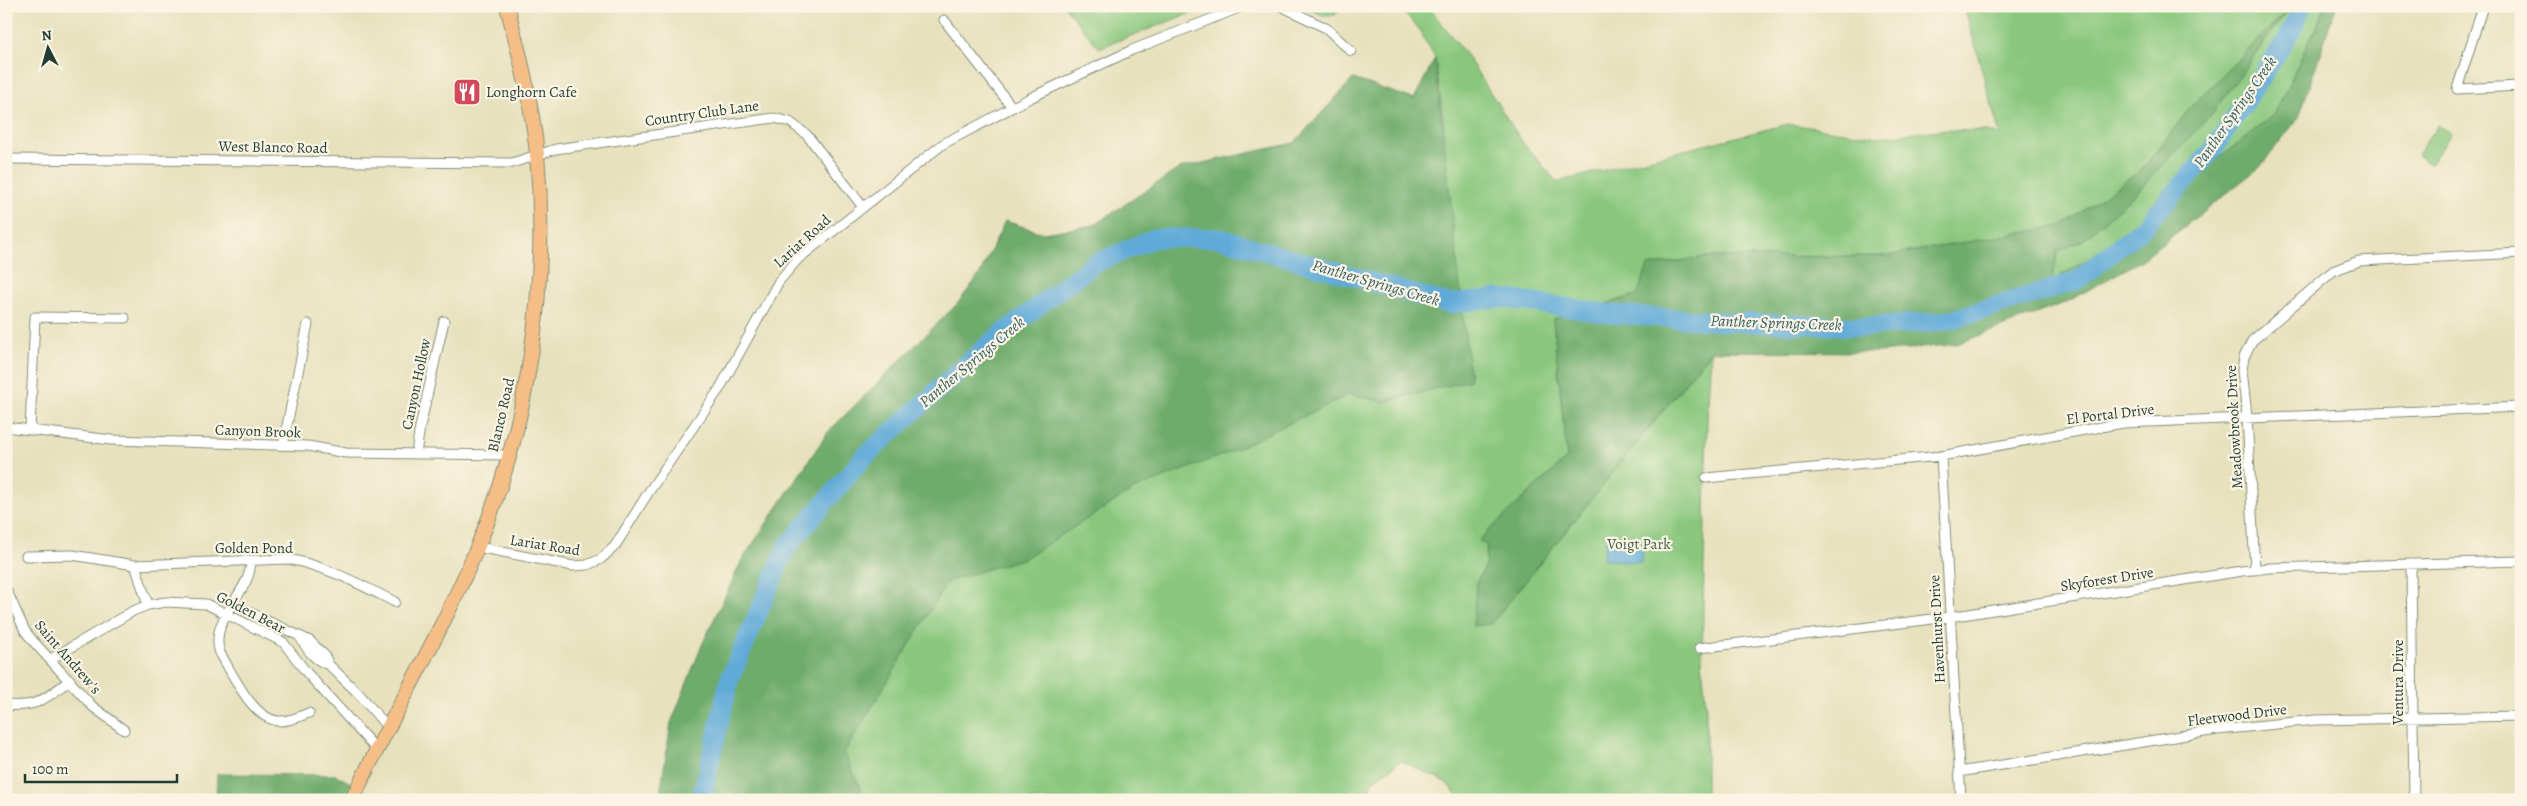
<svg xmlns="http://www.w3.org/2000/svg" width="2527" height="806" font-family="Alegreya,serif">
	<style>
		.green { fill: #89c77d; stroke: #548258 }
		.forest { fill: #6eac6c; stroke: #467450 }
		.water { fill: #60aad8; stroke: #407486 }
		.lines { fill: none; stroke-linecap: round; stroke-linejoin: round }
		.river { stroke: #60aad8; stroke-width: 19 }
		.street-casing { stroke: #838f79; stroke-width: 11 }
		.primary-casing { stroke: #838f79; stroke-width: 16 }
		.street { stroke: #fff; stroke-width: 9 }
		.primary { stroke: #f5be86; stroke-width: 14 }
		.labels { text-anchor: middle; dominant-baseline: central; stroke-width: 4.5; stroke-linejoin: round; paint-order: stroke }
		.poi-label { font-size: 15px; fill: #1f3d34; stroke: #fcf5e5; text-anchor: start }
		.street-label { font-size: 15px; fill: #1f3d34; stroke: #fcf5e5 }
		.park-label { font-size: 15px; fill: #3a6046; stroke: #fcf5e5 }
		.water-label { font-size: 16px; font-style: italic; fill: #325e65; stroke: #fcf5e5 }
	</style>
	<rect width="100%" height="100%" fill="#fcf5e5"/>
	<filter id="ink" filterUnits="userSpaceOnUse"><feTurbulence type="fractalNoise" baseFrequency=".02" numOctaves="2"/><feDisplacementMap in="SourceGraphic" scale="10" xChannelSelector="R" yChannelSelector="G"/><feConvolveMatrix kernelMatrix="1 2 1 2 8 2 1 2 1" color-interpolation-filters="sRGB"/></filter>
	<filter id="wash" filterUnits="userSpaceOnUse"><feTurbulence type="fractalNoise" baseFrequency=".0096" numOctaves="4" result="noise"/><feDisplacementMap in="SourceGraphic" scale="20" xChannelSelector="R" yChannelSelector="G"/><feGaussianBlur stdDeviation="1.12" result="paint"/><feColorMatrix in="noise" values="0 0 0 0 0 0 0 0 0 0 0 0 0 0 0 0 0 1.4 0 .05"/><feComposite in="paint" operator="in"/></filter>
	<g filter="url(#wash)">
		<rect width="100%" height="100%" fill="#e7e1be"/>
		<path class="green" d="M1064 6H1209L1099 48Z
			M1301 6H1344L1335 15H1322Z
			M1396 6H1428L1466 55 1523 143 1557 182 1788 124 1879 137 1940 130 1987 131 2000 135 1964 6H2326L2274 115 2089 259 2051 282 2058 251 2083 240 2210 116 2285 14 2194 103 2143 169 2061 226 1886 256 1705 257 1648 266 1637 295 1553 319 1567 458 1479 540 1487 545 1485 567 1476 583 1491 624 1711 351 1707 422 1702 660 1706 709V800H1461L1446 782 1401 761 1372 781 1367 800H1208L1206 798 1199 800H800L853 641 1444 127 1435 58 1416 25Z
			M2438 125 2451 134 2430 164 2417 155Z"/>
		<path class="forest" d="M2326 6H2336L2299 117 2260 167 2142 260 2067 302 1957 344 1879 352 1711 351 1491 624 1473 626 1476 583 1485 567 1487 546 1479 540 1567 458 1553 319 1637 295 1648 266 1705 257 1886 256 2061 226 2143 169 2194 103 2288 10 2210 116 2133 196 2083 240 2058 251 2052 281 2089 259 2274 115Z
			M1435 58 1470 380 1384 402 1350 394 1232 451 1133 490 1025 558 948 581 844 753 866 800H659L671 723 702 645 742 560 828 432 958 303 980 274 1005 221 1043 233 1094 225 1180 168 1294 143 1353 79 1414 99Z
			M217 774 336 775 381 800H216Z"/>
		<path class="water" d="M1606 540 1643 545 1641 563 1603 559Z"/>
		<g class="lines">
			<path class="river" d="M701 800 730 678 786 548 864 457 990 343 1095 263 1155 238H1219L1449 304 1500 298 1611 314 1727 322 1863 327 1947 321 2076 281 2144 227 2213 150 2290 34 2302 6"/>
		</g>
	</g>
	<g filter="url(#ink)">
		<g class="lines">
			<defs>
				<path id="street" d="M1281 6 1326 28 1351 51
					M2483 6 2457 89 2521 86
					M944 20 1012 107
					M6 159 512 163 556 149 774 118 790 122 807 135 863 207
					M6 427 111 440 308 446 346 453 509 455
					M30 430 35 317 125 318
					M283 445 308 324
					M416 453 420 427 444 321
					M1941 456 1961 800
					M1706 478 1941 456 2123 423 2521 407
					M478 547 573 566 587 565 601 559 615 546 648 493 720 388 779 281 798 259 943 144 1030 98 1132 50 1244 6
					M26 556 72 555 135 565 288 559C326 566 361 585 395 602
					M252 560C250 566 250 573 247 579 237 602 210 626 220 653 233 674 252 719 279 721 289 722 300 716 309 713
					M2411 564 2414 800
					M135 565 148 605
					M2255 570 2247 416 2242 370 2244 357 2252 341 2333 271 2359 261 2521 253
					M6 589 25 631 33 641 92 706 124 730
					M232 604 310 641 325 656 329 665 360 695 389 729
					M300 637C307 650 315 661 329 665
					M1699 648 1949 617 2242 571 2270 568 2521 561
					M51 659 133 611 148 605 166 602 206 604 283 642 307 673 376 749
					M6 705C38 708 46 698 70 680
					M1959 772 2217 730 2315 720 2521 716"/>
				<path id="primary" d="M352 800C392 715 441 635 477 548 529 425 549 287 537 154 532 104 520 55 507 6"/>
			</defs>
			<use href="#street" class="street-casing"/>
			<use href="#primary" class="primary-casing"/>
			<use href="#street" class="street"/>
			<use href="#primary" class="primary"/>
		</g>
	</g>
	<defs>
		<symbol id="restaurant-square" viewBox="-11 -11 22 22"><rect x="-9" y="-9" width="18" height="18" rx="4" fill="#d1495b" stroke="#fcf5e5"/><path d="M-5-6h1v4h1v-4h1v4h1v-4h1v5L-1.5 .5V6h-2V.5L-5-1ZM5-6V6H3V1.5H1.5Q1.5-4 5-6Z" fill="#fff"/></symbol>
	</defs>
	<g fill-rule="evenodd">
		<use href="#restaurant-square" x="451" y="76" width="32" height="32"/>
	</g>
	<g class="labels">
		<g class="poi-label">
			<text x="486" y="92">Longhorn Cafe</text>
		</g>
		<g class="street-label">
			<text transform="translate(702 113) rotate(-8)">Country Club Lane</text>
			<text transform="translate(273 147) rotate(1)">West Blanco Road</text>
			<text transform="translate(802 241) rotate(-42)">Lariat Road</text>
			<text transform="translate(416 384) rotate(-78)">Canyon Hollow</text>
			<text transform="translate(2110 414) rotate(-7)">El Portal Drive</text>
			<text transform="translate(501 415) rotate(-77)">Blanco Road</text>
			<text transform="translate(2234 427) rotate(-93)">Meadowbrook Drive</text>
			<text transform="translate(258 431) rotate(2)">Canyon Brook</text>
			<text transform="translate(545 545) rotate(9)">Lariat Road</text>
			<text x="254" y="548">Golden Pond</text>
			<text transform="translate(2107 579) rotate(-9)">Skyforest Drive</text>
			<text transform="translate(251 612) rotate(27)">Golden Bear</text>
			<text transform="translate(1937 629) rotate(-93)">Havenhurst Drive</text>
			<text transform="translate(68 657) rotate(49)">Saint Andrew's</text>
			<text transform="translate(2398 682) rotate(-90)">Ventura Drive</text>
			<text transform="translate(2237 715) rotate(-7)">Fleetwood Drive</text>
		</g>
		<g class="park-label">
			<text x="1639" y="544">Voigt Park</text>
		</g>
		<g class="water-label">
			<text transform="translate(2235 112) rotate(-55)">Panther Springs Creek</text>
			<text transform="translate(1376 283) rotate(16)">Panther Springs Creek</text>
			<text transform="translate(1776 323) rotate(2)">Panther Springs Creek</text>
			<text transform="translate(972 362) rotate(-40)">Panther Springs Creek</text>
		</g>
	</g>
	<rect width="2527" height="806" fill="none" stroke="#fcf5e5" stroke-width="25"/>
	<g transform="translate(48 48) rotate(354)" stroke="#fcf5e5" stroke-width="4" paint-order="stroke">
	<path d="M0-4L9 19L0 12L-9 19Z" fill="#1f3d34"/>
	<text y="-8" font-size="14" font-weight="bold" text-anchor="middle" fill="#1f3d34">N</text>
	</g>
	<path d="M25 774v8h152v-8" fill="none" stroke="#1f3d34" stroke-width="2.5"/>
	<text x="32" y="774" font-size="15" fill="#1f3d34" stroke="#fcf5e5" stroke-width="4" paint-order="stroke">100 m</text>
</svg>
